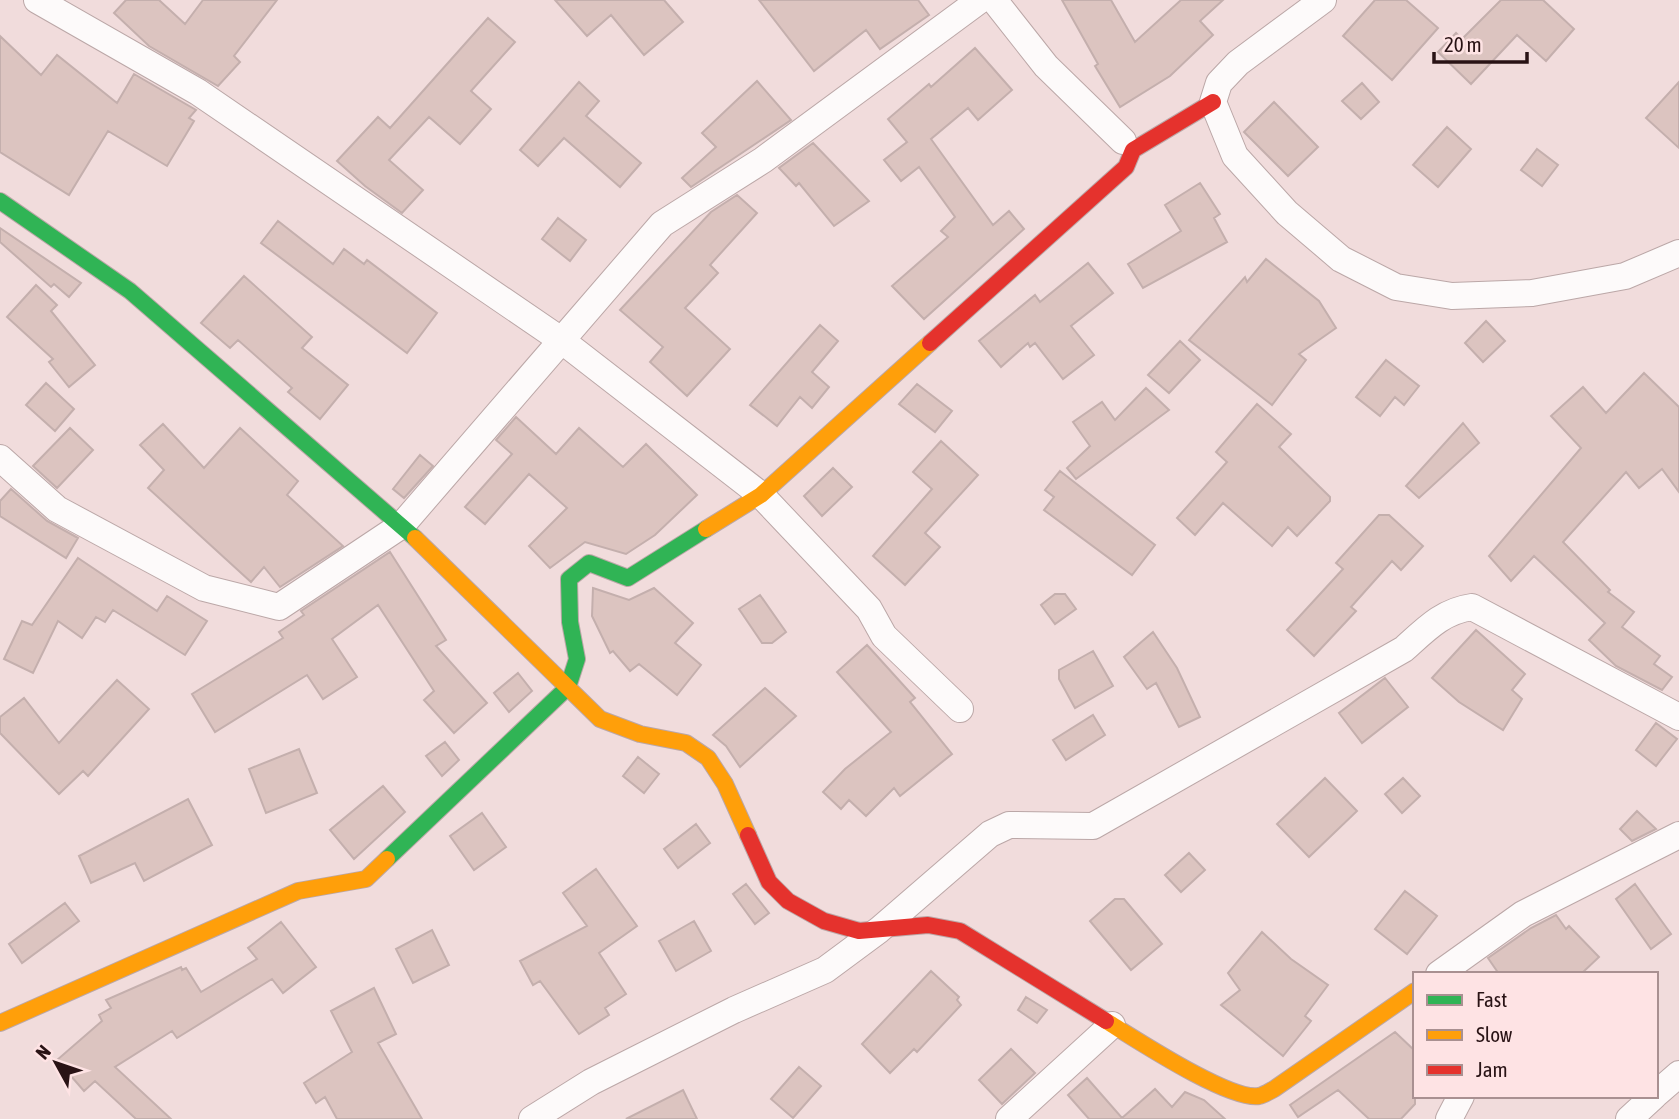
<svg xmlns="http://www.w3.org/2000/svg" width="1679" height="1119" font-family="'Asap Condensed',sans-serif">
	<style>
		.building { fill: #dcc4c0; stroke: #c4afad; stroke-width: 2 }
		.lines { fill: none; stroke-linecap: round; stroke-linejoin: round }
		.street-casing { stroke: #bba7a7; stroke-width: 28 }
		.fast-casing { stroke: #bba7a7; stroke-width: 18 }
		.slow-casing { stroke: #bba7a7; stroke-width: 18 }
		.jam-casing { stroke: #bba7a7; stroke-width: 18 }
		.street { stroke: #fdfafa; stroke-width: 26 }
		.fast { stroke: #30b455; stroke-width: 16 }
		.slow { stroke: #ff9f0a; stroke-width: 16 }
		.jam { stroke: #e5322d; stroke-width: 16 }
	</style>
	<rect width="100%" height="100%" fill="#f1dcdc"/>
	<path class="building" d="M126 0H159L185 24 203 0H277L234 56 240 62 218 86 149 46 114 13Z
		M555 0H664L683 22 644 55 611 15 587 36Z
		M759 0H918L929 15 880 49 866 30 814 71Z
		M1062 0H1111L1135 42 1181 0H1223L1200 21 1213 35 1170 76 1120 107 1095 66 1098 64Z
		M1375 0H1406L1438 28 1392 80 1343 36Z
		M1501 0H1543L1574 29 1546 61 1517 35 1471 84 1438 52 1456 33 1462 39Z
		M488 18 515 42 471 91 491 109 460 144 429 117 389 160 423 190 402 213 365 186 337 161 378 117 390 128Z
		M0 36 41 75 57 55 117 103 134 74 196 110 189 118 194 121 167 166 108 131 69 195 0 152Z
		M975 48 1012 90 978 120 968 108 931 139 993 225 1009 211 1024 229 924 319 892 286 948 237 941 231 955 217 919 167 901 181 884 160 907 142 888 119 929 84 931 87Z
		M757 81 791 120 691 187 682 178 716 147 702 133Z
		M579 82 599 101 586 116 641 163 620 187 564 138 538 166 520 150Z
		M1679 82V148L1646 118Z
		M1362 83 1379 102 1361 119 1342 101Z
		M1274 102 1318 147 1288 176 1244 132Z
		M1447 127 1471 149 1438 187 1413 165Z
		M813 143 869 201 834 226 799 183 796 186 779 168Z
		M1537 149 1558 165 1542 186 1521 170Z
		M1200 183 1220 214 1214 218 1227 242 1143 288 1128 264 1181 231 1165 205Z
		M737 195 757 213 710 265 718 273 685 308 730 349 687 396 650 362 663 347 620 310 711 212Z
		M558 218 586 240 570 261 542 239Z
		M278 221 333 264 344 249 364 264 367 260 437 313 407 353 261 243Z
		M0 228 81 283 69 297 54 284 51 287 0 242Z
		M1266 259 1319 301 1336 328 1299 354 1306 360 1272 405 1189 340 1245 277 1247 282Z
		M1088 263 1113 293 1071 326 1094 355 1063 379 1035 343 1030 347 1028 343 1001 367 979 341 1035 295 1040 302Z
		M244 276 312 337 302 348 348 385 320 419 288 392 292 388 238 340 230 348 201 323Z
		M36 285 57 305 51 311 95 365 69 387 49 362 53 359 7 317Z
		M1486 321 1505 341 1483 362 1465 343Z
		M820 325 838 341 812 372 829 387 812 408 800 397 777 426 750 405Z
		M1180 341 1200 360 1169 393 1148 375Z
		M1386 360 1419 386 1404 405 1395 397 1380 416 1356 397Z
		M1644 373 1679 407V492L1662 469 1639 488 1626 472 1563 542 1610 590 1608 592 1634 612 1622 627 1660 656 1654 664 1672 677 1662 690 1616 666 1589 640 1605 623 1534 556 1511 581 1489 556 1581 448 1551 416 1583 387 1606 413Z
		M46 383 74 409 55 431 26 405Z
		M917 384 952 411 935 432 899 404Z
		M1146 388 1169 410 1076 479 1067 468 1090 446 1073 422 1102 402 1115 420Z
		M1257 404 1291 434 1279 447 1330 497V501L1297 536 1288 527 1272 546 1223 503 1195 535 1177 518 1227 462 1216 452Z
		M516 417 556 454 579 428 623 467 646 444 697 495 655 535 626 554 585 542 550 568 529 546 567 508 529 474 485 524 465 507 512 454 496 440Z
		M1463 423 1479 443 1419 498 1406 486Z
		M163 424 204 468 240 428 298 481 287 495 343 546 280 587 264 567 251 582 148 488 164 470 140 445Z
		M70 428 93 450 57 488 33 466Z
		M941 441 978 475 925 533 940 547 905 585 873 556 932 489 913 472Z
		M420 455 433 466 404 498 393 489Z
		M833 468 852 487 822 516 804 496Z
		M1060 471 1155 545 1132 575 1044 510 1054 497 1045 490Z
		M11 489 47 521 78 538 66 558 0 516V501Z
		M1379 515H1389L1423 546 1401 570 1392 561 1351 607 1356 611 1314 656 1287 630 1343 569 1336 563Z
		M390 552 446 640 436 646 487 703 454 733 424 700 434 691 378 605 332 639 357 677 323 699 307 675 215 732 192 694 283 638 279 632 304 615 301 611Z
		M78 558 157 611 167 596 207 621 185 655 113 610 105 622 96 617 82 638 58 621 33 673 4 659 22 621 32 625Z
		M593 588 629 600 654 588 693 623 675 643 701 665 677 695 639 664 630 671 613 651 610 653 592 616Z
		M1055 594H1065L1076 609 1055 624 1041 605Z
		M760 595 786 632 772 643H762L739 609Z
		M1476 630 1525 674 1512 690 1522 699 1503 730 1459 702 1432 678Z
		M1153 632 1177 668 1200 717 1179 727 1156 683 1147 689 1124 657Z
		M867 645 915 698 910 702 952 754 900 796 894 788 866 816 849 800 841 809 823 792 845 769 891 732 837 672Z
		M1093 651 1113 686 1075 708 1059 679V670Z
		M518 673 532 691 509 712 494 693Z
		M1385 678 1408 707 1362 743 1339 713Z
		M117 680 149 709 88 776 83 771 59 794 0 733V717L24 698 59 743Z
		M765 688 796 716 740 767 726 746 713 735Z
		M1093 715 1105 735 1066 760 1053 740Z
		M1656 723 1677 739 1656 766 1636 750Z
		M445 742 459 760 442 776 426 756Z
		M299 749 317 793 266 813 249 769Z
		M638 757 659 774 644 793 623 776Z
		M1325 778 1357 811 1309 857 1277 824Z
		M1403 778 1420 796 1402 813 1385 794Z
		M383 786 405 812 354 859 330 830Z
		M188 799 212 845 144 881 135 863 91 883 79 856Z
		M1637 811 1656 829 1632 841 1620 829Z
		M482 813 506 847 474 870 450 836Z
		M696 824 710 843 678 868 664 849Z
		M1189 853 1205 870 1181 892 1165 875Z
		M596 869 637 926 599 953 626 994 605 1008 609 1015 579 1034 540 981 533 985 520 961 587 926 563 893Z
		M746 884 769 913 755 924 733 894Z
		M1635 884 1671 934 1651 949 1616 899Z
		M1405 891 1437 916 1407 954 1375 929Z
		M1115 899H1124L1162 944 1131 970 1090 921Z
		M65 903 79 921 22 963 9 944Z
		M1556 915 1566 929 1569 926 1599 957 1581 974H1499L1488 958 1531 928Z
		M694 921 711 951 676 971 659 941Z
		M281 922 316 967 283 993 272 979 177 1038 172 1031 115 1067 171 1119H136L95 1081 84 1091 57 1060 102 1021 99 1015 111 1008 106 1000 181 967 182 970 186 968 201 992 257 959 248 948Z
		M432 930 449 965 413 983 396 949Z
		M1262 932 1291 959 1328 985 1305 1016 1311 1021 1283 1056 1221 1005 1240 990 1228 973Z
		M931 971 959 997 957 1000 961 1005 917 1052 914 1049 890 1073 862 1044Z
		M374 988 396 1034 378 1043 422 1119H337L325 1097 316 1103 304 1083 352 1052 331 1011Z
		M1026 997 1047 1010 1037 1023 1018 1010Z
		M1395 1032 1415 1051V1104L1401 1119H1369L1338 1090 1298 1117 1290 1105Z
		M1011 1049 1035 1073 1002 1104 979 1080Z
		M799 1067 821 1086 793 1118 771 1099Z
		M1087 1078 1122 1118 1155 1089 1172 1107 1185 1092 1204 1100 1225 1119H1089L1068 1095Z
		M683 1090 697 1119H626Z"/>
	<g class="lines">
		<defs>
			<path id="street" d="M37 0 198 92 561 340 761 495 869 609 884 636 960 709
				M994 0 1046 66 1123 141
				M1323 0 1238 63 1219 83 1213 102 1235 156 1287 213 1341 259 1396 287 1452 296 1532 293 1625 276 1679 253
				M0 458 57 509 204 588 279 607 402 525 662 224 763 160 980 0
				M1439 974 1523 914 1679 835
				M1656 1094 1679 1074
				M532 1119 591 1082 734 1010 825 970 879 930 990 834 1009 825 1093 826 1404 649C1426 629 1443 611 1472 607L1679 717
				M1009 1119 1112 1025
				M1449 1119 1461 1096
				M1629 1119 1654 1096"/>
			<path id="fast" d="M0 201 130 291 415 538
				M387 859 568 687 577 659 570 622 569 579 589 563 628 578 706 529"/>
			<path id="slow" d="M706 529 761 495 930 343
				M415 538 600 719 640 734 686 743 708 758 725 784 748 835
				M1106 1021C1134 1038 1229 1101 1259 1096 1264 1095 1270 1091 1274 1089L1415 991
				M0 1023 298 891 366 879 387 859"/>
			<path id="jam" d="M930 343 1126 167 1133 150 1213 102
				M748 835 769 882 788 901 824 921 859 931 928 925 960 931 1106 1021"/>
		</defs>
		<use href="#street" class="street-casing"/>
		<use href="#fast" class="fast-casing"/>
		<use href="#slow" class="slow-casing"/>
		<use href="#jam" class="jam-casing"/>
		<use href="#street" class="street"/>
		<use href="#fast" class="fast"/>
		<use href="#slow" class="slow"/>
		<use href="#jam" class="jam"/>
	</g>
	<rect x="1413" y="972" width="245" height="126" fill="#fee3e4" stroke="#a99091" stroke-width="2"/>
	<rect x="1427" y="995" width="35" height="10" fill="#30b455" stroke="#a99091" stroke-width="2"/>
	<text x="1476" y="1007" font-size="21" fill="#291315">Fast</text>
	<rect x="1427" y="1030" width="35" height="10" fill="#ff9f0a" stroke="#a99091" stroke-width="2"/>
	<text x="1476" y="1042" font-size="21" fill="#291315">Slow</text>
	<rect x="1427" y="1065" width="35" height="10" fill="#e5322d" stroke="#a99091" stroke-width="2"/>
	<text x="1476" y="1077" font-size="21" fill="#291315">Jam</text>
	<g transform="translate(56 1063) rotate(310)" stroke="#fee3e4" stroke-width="5" paint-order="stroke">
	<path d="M0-5L12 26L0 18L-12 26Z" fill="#291315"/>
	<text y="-10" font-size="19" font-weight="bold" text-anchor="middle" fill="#291315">N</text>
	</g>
	<path d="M1434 52v10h93v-10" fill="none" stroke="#291315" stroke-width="3.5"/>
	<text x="1444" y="52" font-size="21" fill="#291315" stroke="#fee3e4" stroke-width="5" paint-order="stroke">20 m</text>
</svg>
